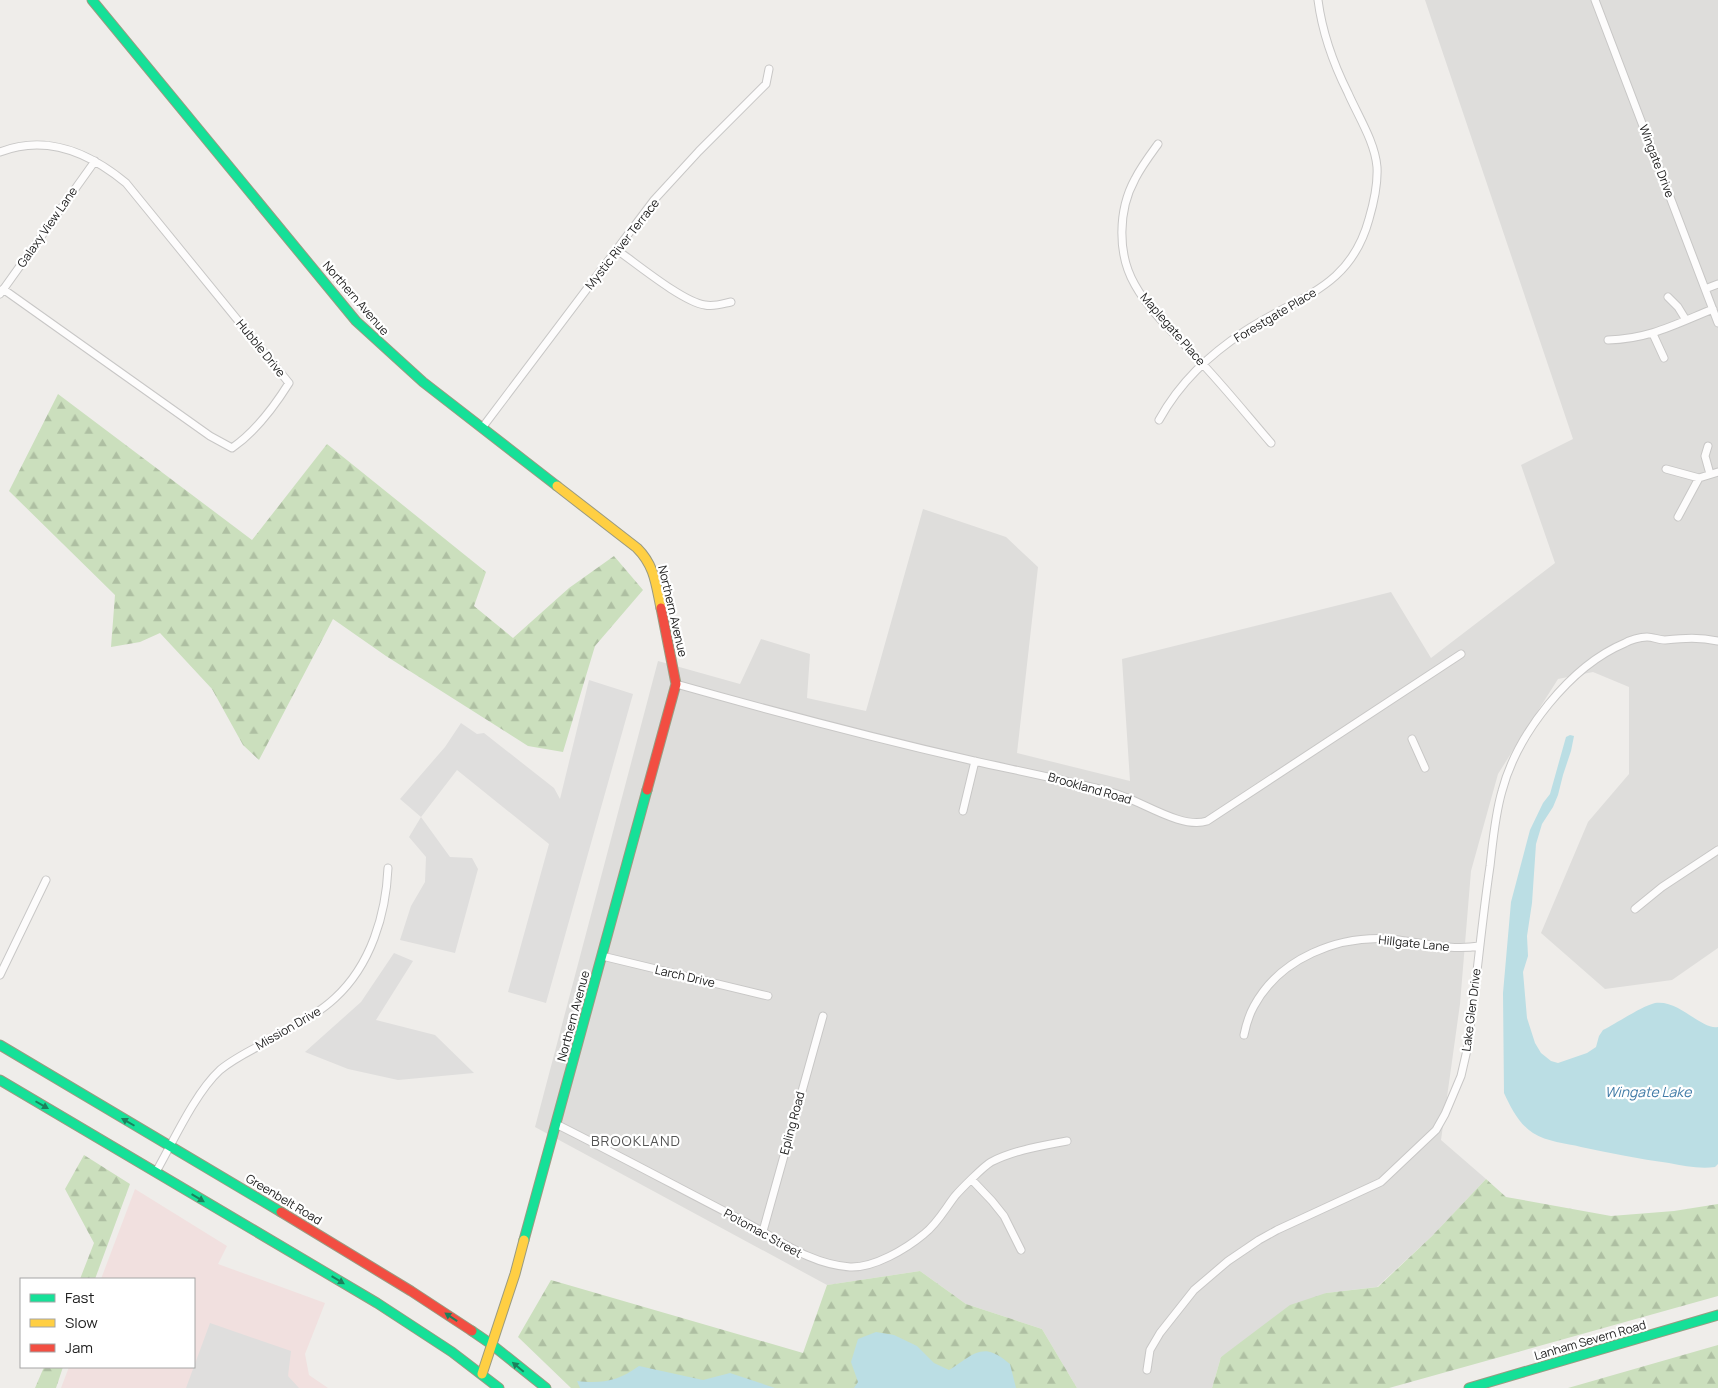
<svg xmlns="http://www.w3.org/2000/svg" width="1718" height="1388" font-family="Manrope,sans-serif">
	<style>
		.residential { fill: #dedddb }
		.commercial { fill: #f1e0df }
		.forest { fill: url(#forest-firs) }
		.parking { fill: #dfdedd }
		.water { fill: #bbdee4 }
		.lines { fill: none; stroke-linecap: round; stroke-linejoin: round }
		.street-casing { stroke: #c8c7c6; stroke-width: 9 }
		.fast-casing { stroke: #9a9a80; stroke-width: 11 }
		.slow-casing { stroke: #9a9a80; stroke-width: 11 }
		.jam-casing { stroke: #9a9a80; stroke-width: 11 }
		.street { stroke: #fdfcfc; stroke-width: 7 }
		.fast { stroke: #16e098; stroke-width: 9 }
		.slow { stroke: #ffcf43; stroke-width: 9 }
		.jam { stroke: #f24e42; stroke-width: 9 }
		.oneway { fill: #1c805c }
		.labels { text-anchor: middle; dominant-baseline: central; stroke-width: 4.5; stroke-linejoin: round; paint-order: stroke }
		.street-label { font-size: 12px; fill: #212121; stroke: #fff }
		.water-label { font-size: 14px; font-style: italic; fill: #407ba7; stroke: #fff }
		.neighbourhood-label { font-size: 14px; letter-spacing: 1px; fill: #545454; stroke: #fff }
	</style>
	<defs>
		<pattern id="forest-firs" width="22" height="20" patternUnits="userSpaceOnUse" patternTransform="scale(1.25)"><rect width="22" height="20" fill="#cbdfbd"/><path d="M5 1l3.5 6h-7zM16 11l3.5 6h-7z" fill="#aebfa2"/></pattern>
	</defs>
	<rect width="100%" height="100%" fill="#efedea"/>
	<path class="residential" d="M1425 0H1718V948L1672 980 1605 989 1541 933 1588 822 1629 774V687L1593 672 1558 679 1498 774 1471 871 1460 1004 1441 1140 1486 1179 1432 1236 1377 1287 1326 1293 1221 1357 1212 1388H1077L1042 1329 966 1304 920 1271 827 1285 535 1127 658 661 740 684 761 639 810 654 807 698 866 711 923 509 1006 537 1038 567 1017 753 1130 781 1122 659 1391 592 1431 658 1555 563 1521 465 1573 439Z"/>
	<path class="commercial" d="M135 1189 227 1246 218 1264 325 1303 305 1354 309 1375 328 1388H61L69 1367H194V1279H101Z"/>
	<path class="forest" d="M58 394 252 540 327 444 486 572 474 606 513 638 569 588 614 556 643 590 595 646 563 752 528 746 386 656 333 619 259 760 243 745 212 689 160 633 140 642 111 647 115 595 9 491Z
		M84 1155 130 1184 95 1279H80L94 1243 65 1189Z
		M1486 1179 1506 1197 1611 1216 1674 1211 1718 1204V1296L1389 1388H1212L1221 1357 1290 1305 1326 1293 1378 1287 1432 1236Z
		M920 1271 966 1304 1042 1329 1077 1388H571L518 1337 551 1280 803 1353 827 1285Z
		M1718 1345V1388H1568Z
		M44 1367H63L56 1388H35Z"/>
	<path class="parking" d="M589 680 633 694 546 1003 508 992 549 844 457 770 421 817 450 857 472 858 478 869 455 953 400 940 411 906 425 882 426 857 409 837 421 817 400 799 445 747 461 723 477 734 484 733 554 788 560 799Z
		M394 953 413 961 376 1020 435 1035 474 1073 398 1080 348 1069 305 1052 361 1002Z
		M210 1323 291 1351 288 1376 299 1388H186Z"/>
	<path class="water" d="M1570 735 1574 736 1571 751 1563 775 1558 795 1553 807 1542 824 1536 844 1532 903 1527 936 1528 956 1523 972 1527 1018 1535 1043 1541 1053 1551 1061 1558 1063 1587 1053 1596 1047 1599 1036 1603 1030C1617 1023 1642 1006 1655 1003 1679 999 1701 1030 1718 1027V1164L1715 1167C1700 1169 1684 1166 1669 1163 1639 1159 1610 1153 1581 1147 1566 1143 1547 1142 1533 1133 1519 1124 1511 1108 1504 1093L1503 993 1511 902 1530 830 1543 803 1550 794 1566 737Z
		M876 1332 894 1335 917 1346 934 1363 949 1370C962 1363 977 1346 993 1353 999 1355 1005 1360 1010 1364L1016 1388H854L858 1382 851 1362 858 1339Z
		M639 1366 703 1380 730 1373 775 1388H580L577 1381C602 1384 618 1381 639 1366Z"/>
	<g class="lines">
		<defs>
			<path id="street" d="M1595 0 1718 323
				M1158 144C1150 155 1141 167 1135 179 1118 210 1117 254 1135 285 1150 312 1175 334 1196 357 1222 384 1246 414 1271 443
				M0 152C46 134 90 153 126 183L289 383C274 407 255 432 232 448L210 436 3 289
				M617 250C637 264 683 302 705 305 714 307 722 304 731 302
				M1705 289 1718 284
				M0 294 95 161
				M1668 297 1678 307 1686 320
				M1653 334 1664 358
				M1608 340C1649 339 1676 324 1713 309
				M1159 420C1180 382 1209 355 1245 331 1298 296 1350 289 1369 219 1374 202 1378 185 1377 167 1375 142 1358 116 1348 93 1334 65 1322 31 1318 0
				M482 428 654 200 699 151 766 84 769 69
				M1708 446 1705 456 1710 474
				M1666 469 1699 478 1718 472
				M1678 517 1699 478
				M676 684C775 712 874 738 974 761 1015 770 1055 778 1096 788 1106 791 1116 793 1125 797 1147 805 1184 829 1207 821L1461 654
				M1412 739 1425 768
				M963 811 975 761
				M1635 909 1662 887 1718 850
				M602 956 768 996
				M0 975 46 880
				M1244 1035C1246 1025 1249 1015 1254 1006 1280 958 1338 935 1391 939 1420 942 1450 951 1479 946
				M556 1124C620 1156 683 1190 747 1223 781 1241 810 1264 850 1267 874 1268 906 1249 924 1234 937 1224 945 1209 955 1196 961 1189 984 1166 991 1162 1014 1150 1041 1146 1067 1141
				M156 1172C173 1142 195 1093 220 1070 238 1055 259 1047 279 1035 298 1024 319 1013 335 998 371 965 386 914 388 868
				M972 1180 992 1201 1004 1216 1021 1250
				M763 1231 823 1016
				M1147 1370 1150 1350 1160 1333 1194 1290 1228 1261 1259 1240 1277 1230 1381 1182 1436 1130 1445 1114 1461 1076 1467 1050C1476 989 1481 927 1490 866 1493 840 1495 815 1502 791 1517 734 1570 666 1625 643 1630 640 1640 637 1647 637 1653 637 1659 640 1665 640 1684 638 1700 637 1718 641"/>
			<path id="fast" d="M92 0 356 321 423 382 557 486
				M0 1045 281 1212
				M0 1080 377 1303 452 1352 499 1388
				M524 1240 647 790
				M472 1331 491 1344 546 1388
				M1469 1388 1718 1315"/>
			<path id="slow" d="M557 486 637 548C655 566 656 585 661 608
				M482 1374 515 1274 524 1240"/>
			<path id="jam" d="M647 790 676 684 661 608
				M281 1212 411 1291 472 1331"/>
		</defs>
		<use href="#street" class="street-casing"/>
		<use href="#fast" class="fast-casing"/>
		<use href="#slow" class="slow-casing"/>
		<use href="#jam" class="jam-casing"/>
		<use href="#street" class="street"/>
		<use href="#fast" class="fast"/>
		<use href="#slow" class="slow"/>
		<use href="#jam" class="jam"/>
	</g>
	<defs><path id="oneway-solid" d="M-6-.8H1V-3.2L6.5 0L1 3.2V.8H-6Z" transform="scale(1.25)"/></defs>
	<g class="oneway">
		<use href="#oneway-solid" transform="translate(42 1105) rotate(30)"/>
		<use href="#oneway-solid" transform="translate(128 1122) rotate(-150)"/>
		<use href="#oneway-solid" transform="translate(198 1198) rotate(31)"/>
		<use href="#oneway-solid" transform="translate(338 1280) rotate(31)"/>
		<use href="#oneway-solid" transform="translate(451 1317) rotate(-146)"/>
		<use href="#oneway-solid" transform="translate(518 1367) rotate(-140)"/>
	</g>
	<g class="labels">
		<g class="street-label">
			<text transform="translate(1657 161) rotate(69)">Wingate Drive</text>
			<text transform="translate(47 227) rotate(-55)">Galaxy View Lane</text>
			<text transform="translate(622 244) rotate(-52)">Mystic River Terrace</text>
			<text transform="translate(356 298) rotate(49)">Northern Avenue</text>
			<text transform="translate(1275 315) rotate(-31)">Forestgate Place</text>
			<text transform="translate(1173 329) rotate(49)">Maplegate Place</text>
			<text transform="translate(261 348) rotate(51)">Hubble Drive</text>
			<text transform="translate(673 611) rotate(77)">Northern Avenue</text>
			<text transform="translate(1090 788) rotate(16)">Brookland Road</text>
			<text transform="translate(1414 943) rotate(6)">Hillgate Lane</text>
			<text transform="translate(685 976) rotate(13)">Larch Drive</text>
			<text transform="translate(1471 1010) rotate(-83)">Lake Glen Drive</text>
			<text transform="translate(573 1016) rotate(-75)">Northern Avenue</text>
			<text transform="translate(288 1028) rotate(-30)">Mission Drive</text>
			<text transform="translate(792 1123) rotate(-75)">Epling Road</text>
			<text transform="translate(284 1199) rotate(31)">Greenbelt Road</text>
			<text transform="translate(763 1233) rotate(29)">Potomac Street</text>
			<text transform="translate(1590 1340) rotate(-16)">Lanham Severn Road</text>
		</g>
		<g class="water-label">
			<text x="1648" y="1091">Wingate Lake</text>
		</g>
		<g class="neighbourhood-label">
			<text x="636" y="1140">BROOKLAND</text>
		</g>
	</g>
	<rect x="20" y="1278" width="175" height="90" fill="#ffffff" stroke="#a6a6a6"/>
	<rect x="30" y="1294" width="25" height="8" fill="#16e098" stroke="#a6a6a6"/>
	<text x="65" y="1303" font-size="15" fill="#212121">Fast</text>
	<rect x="30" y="1319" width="25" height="8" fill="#ffcf43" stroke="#a6a6a6"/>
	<text x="65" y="1328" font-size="15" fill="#212121">Slow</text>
	<rect x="30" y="1344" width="25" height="8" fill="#f24e42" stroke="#a6a6a6"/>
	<text x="65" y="1353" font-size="15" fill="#212121">Jam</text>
</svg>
